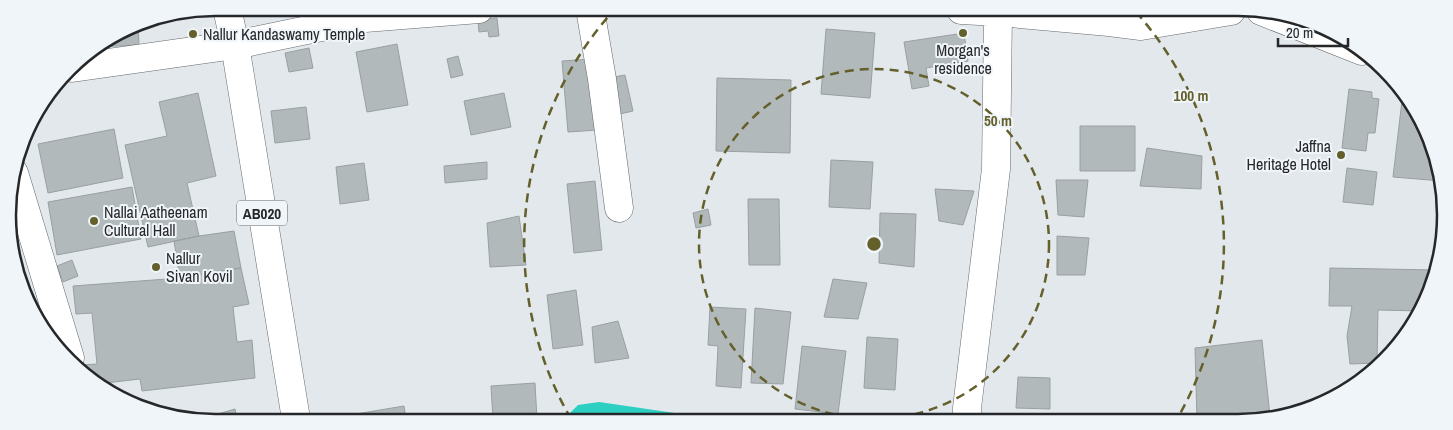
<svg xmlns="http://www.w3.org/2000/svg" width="1453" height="430" font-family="'Archivo Narrow',sans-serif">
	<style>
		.water { fill: #2ccfc1 }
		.building { fill: #b2b9bb; stroke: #99a0a1 }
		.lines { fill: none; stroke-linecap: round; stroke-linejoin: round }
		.minor-casing { stroke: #64696c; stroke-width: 29 }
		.major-casing { stroke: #64696c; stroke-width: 29 }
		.minor { stroke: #fff; stroke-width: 28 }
		.major { stroke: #fff; stroke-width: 28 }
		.ring { fill: none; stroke: #64602c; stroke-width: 2.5; stroke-dasharray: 9 6 }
		.poi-dot { fill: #64602c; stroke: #f0f5fa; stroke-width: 2 }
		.labels { text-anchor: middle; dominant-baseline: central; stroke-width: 4; stroke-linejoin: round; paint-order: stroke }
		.shield { fill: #f0f5fa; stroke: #626568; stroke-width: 1 }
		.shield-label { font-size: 15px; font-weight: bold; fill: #252729 }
		.poi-label { font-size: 16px; fill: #252729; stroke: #f0f5fa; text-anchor: start }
		.rim { fill: none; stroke: #252729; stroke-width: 2.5 }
		.centre { fill: #64602c; stroke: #f0f5fa; stroke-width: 2.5 }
		.ring-label { font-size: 15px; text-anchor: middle; font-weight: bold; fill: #64602c; stroke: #f0f5fa; stroke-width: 4; stroke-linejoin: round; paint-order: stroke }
	</style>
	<rect width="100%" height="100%" fill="#e3e8ed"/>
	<path class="water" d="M599 402 723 420 564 419 578 405Z"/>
	<path class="building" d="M497 18 499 36 489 37 488 31 479 32 478 20Z
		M136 23H138L139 45 97 47Z
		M826 29 875 33 870 98 821 94Z
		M964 33 968 61 926 68 929 86 912 89 904 42Z
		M397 44 408 105 367 112 356 52Z
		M309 48 313 68 289 72 285 53Z
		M458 56 463 75 451 78 447 59Z
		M592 59 598 130 568 132 562 61Z
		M625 75 633 111 611 116 603 79Z
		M717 78 791 80 790 153 716 151Z
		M1349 89 1372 92V98L1379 99 1375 133H1368L1366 151 1342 148Z
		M1403 92 1411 100 1442 175V181L1393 177Z
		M198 93 216 176 187 183 199 236 148 247 125 145 167 136 159 102Z
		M504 93 511 127 471 135 464 101Z
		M306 107 310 139 275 143 271 111Z
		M1080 126H1135V171H1080Z
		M114 129 123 178 48 193 38 144Z
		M1147 148 1202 156 1201 189 1140 186Z
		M831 160 873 162 870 209 829 207Z
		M487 162V179L445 183 444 166Z
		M364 163 369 200 340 204 336 167Z
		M1347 168 1377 172 1373 205 1343 202Z
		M1056 180H1088L1084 217 1058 215Z
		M595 181 602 250 574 253 567 184Z
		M132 187 141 239 57 255 48 202Z
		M935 189 974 191 963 225 939 221Z
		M748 199H779L780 265H749Z
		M708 209 711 225 696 228 693 213Z
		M880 213 916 214 914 267 879 263Z
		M519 216 526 265 490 267 487 223Z
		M234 231 241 268 180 278 174 241 199 236Z
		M1057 236 1089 238 1085 275H1057Z
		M72 260 78 276 63 282 57 266Z
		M241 268 249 304 233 307 237 342 252 340 255 378 142 391 140 379 97 384 83 371 82 365 97 364 92 313 76 314 73 286 180 278Z
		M1330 268 1436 270 1421 311 1378 310 1377 363 1350 364 1347 336 1352 306H1329Z
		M833 279 867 283 858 319 824 317Z
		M576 290 583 345 553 349 547 295Z
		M710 307 746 309 741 388 716 386 718 346 708 345Z
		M755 308 791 312 783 384 751 383Z
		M618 321 629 358 595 363 592 327Z
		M867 337 898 339 895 390 864 388Z
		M1262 340 1270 416 1197 421 1195 348Z
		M802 346 846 351 838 414 795 409Z
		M1018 377 1050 378V409L1016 408Z
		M1351 379H1363L1351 387Z
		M535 383 537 419H493L491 386Z
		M404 406 406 419H356V414Z
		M235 409 237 419H201Z"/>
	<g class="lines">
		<defs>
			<path id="minor" d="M590 9 602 79 619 208
				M961 10 998 12 1109 22 1141 26 1231 11
				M1261 11 1362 51
				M72 68 235 45 365 18 479 9
				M14 173 70 358
				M967 420V408L996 169 998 12"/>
			<path id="major" d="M227 8 235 45 296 419"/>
		</defs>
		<use href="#minor" class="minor-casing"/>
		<use href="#major" class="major-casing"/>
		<use href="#minor" class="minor"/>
		<use href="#major" class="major"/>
	</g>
	<g class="ring">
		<circle cx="874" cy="244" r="175"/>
		<path d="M571 419A350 350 0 0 1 614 10M1136 12A350 350 0 0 1 1177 419"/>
	</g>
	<g class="poi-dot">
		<circle cx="963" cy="33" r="5"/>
		<circle cx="193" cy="34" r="5"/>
		<circle cx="1341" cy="155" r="5"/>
		<circle cx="94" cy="221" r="5"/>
		<circle cx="156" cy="267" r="5"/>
	</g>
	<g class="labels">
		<rect class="shield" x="237" y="200.5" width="50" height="25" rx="4"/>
		<g class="shield-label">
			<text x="262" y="213">AB020</text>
		</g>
		<g class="poi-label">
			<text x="203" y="34">Nallur Kandaswamy Temple</text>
			<text x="963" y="50" text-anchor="middle">Morgan's<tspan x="963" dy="18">residence</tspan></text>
			<text x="1331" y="146" text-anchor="end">Jaffna<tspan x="1331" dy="18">Heritage Hotel</tspan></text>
			<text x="104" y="212">Nallai Aatheenam<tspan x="104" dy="18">Cultural Hall</tspan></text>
			<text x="166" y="258">Nallur<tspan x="166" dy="18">Sivan Kovil</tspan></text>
		</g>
	</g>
	<path d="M0 0H1453V430H0ZM215 16H1238A199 199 0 0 1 1437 215V215A199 199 0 0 1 1238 414H215A199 199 0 0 1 16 215V215A199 199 0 0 1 215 16Z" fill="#f0f5fa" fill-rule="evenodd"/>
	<path class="rim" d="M215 16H1238A199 199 0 0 1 1437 215V215A199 199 0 0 1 1238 414H215A199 199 0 0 1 16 215V215A199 199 0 0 1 215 16Z"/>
	<circle cx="874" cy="244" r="8" class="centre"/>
	<g class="ring-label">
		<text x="1191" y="101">100 m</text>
		<text x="998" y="126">50 m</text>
	</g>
	<path d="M1278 38v8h70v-8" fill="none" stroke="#252729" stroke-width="2.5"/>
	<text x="1286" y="38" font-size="15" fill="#252729" stroke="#f0f5fa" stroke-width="4" paint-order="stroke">20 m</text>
</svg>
